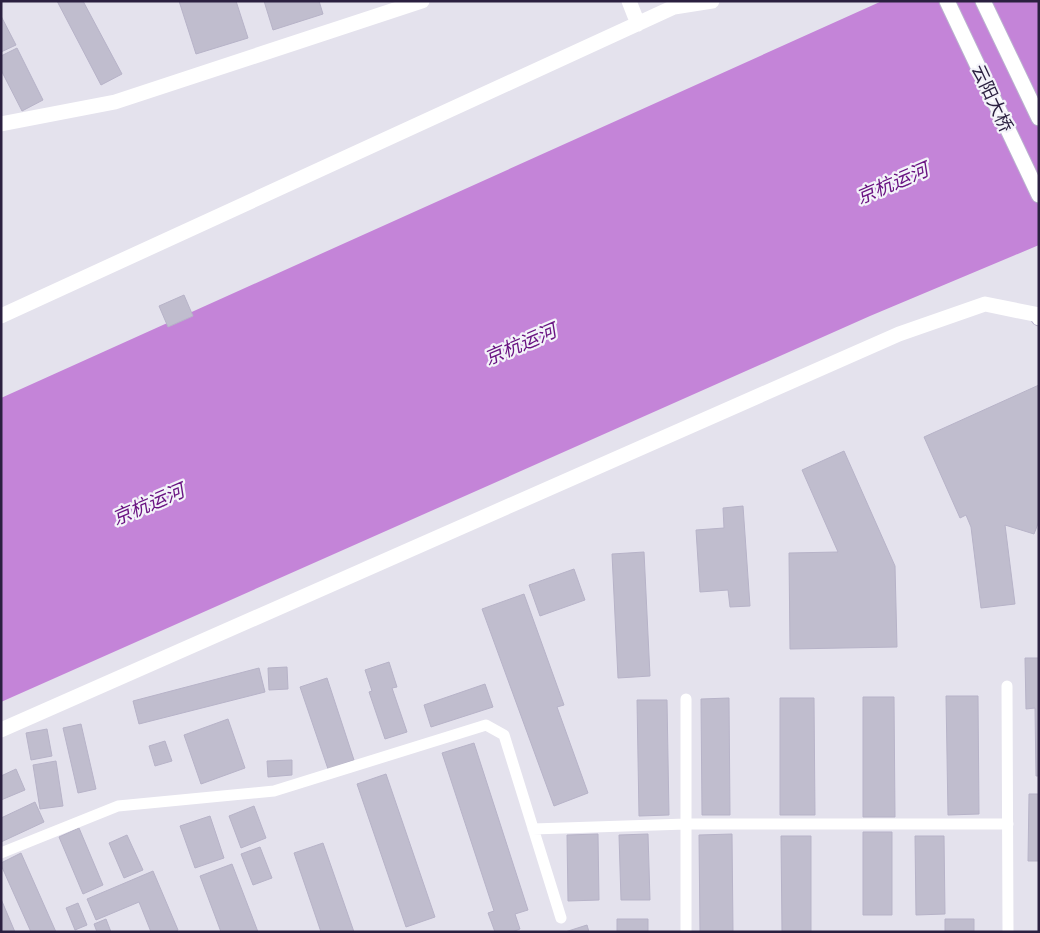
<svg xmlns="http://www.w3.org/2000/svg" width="1040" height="933" font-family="Manrope,'Noto Sans SC',sans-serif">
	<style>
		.water { fill: #c484d8 }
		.building { fill: #c0bdce; stroke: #b7b3c8 }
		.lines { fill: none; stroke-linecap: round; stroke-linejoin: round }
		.secondary-casing { stroke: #bab4ce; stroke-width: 17 }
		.lane { stroke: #fff; stroke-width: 11 }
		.street { stroke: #fff; stroke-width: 15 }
		.secondary { stroke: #fff; stroke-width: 15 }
		.labels { text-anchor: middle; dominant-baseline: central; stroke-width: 4.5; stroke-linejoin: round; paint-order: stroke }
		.street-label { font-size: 18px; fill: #2b2040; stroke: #f3f3f9 }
		.water-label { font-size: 19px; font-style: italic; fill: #6a1482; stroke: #f3f3f9 }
	</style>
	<rect width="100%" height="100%" fill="#e4e2ed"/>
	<path class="water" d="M882 1H1039V245L870 316 1 702V398Z"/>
	<path class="building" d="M57 1H83L122 74 101 85Z
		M179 1H236L248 38 196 54Z
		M264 1H319L323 14 273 30Z
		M1 16 16 45 1 52Z
		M17 48 43 100 22 111 1 70V56Z
		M184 295 193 316 168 327 159 306Z
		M1039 385V521L1034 534 1005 525 1015 604 981 608 971 527 966 515 960 518 924 437Z
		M844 451 895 566 897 647 790 649 789 553 838 552 802 470Z
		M743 506 750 606 730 607 728 590 700 592 696 530 724 528 723 508Z
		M644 552 650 676 618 678 612 554Z
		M574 569 585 600 540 616 529 585Z
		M524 594 564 705 557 707 588 793 554 806 482 609Z
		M1025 658H1039V776H1036L1035 708 1026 709Z
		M389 662 397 687 392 688 407 732 385 739 369 692 372 691 365 670Z
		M287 667 288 689 269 690 268 668Z
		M259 668 265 692 139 724 133 701Z
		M327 678 354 760 328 769 300 687Z
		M485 684 493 707 431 727 424 705Z
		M946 696H978L979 814 948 815Z
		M863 697H894L895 817H863Z
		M729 698 730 815H702L701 699Z
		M780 698H814L815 815H780Z
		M637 700H667L669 815 639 816Z
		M228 719 245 768 201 784 184 735Z
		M81 724 96 789 78 793 63 728Z
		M47 729 52 756 31 760 26 733Z
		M165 741 172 761 155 766 149 746Z
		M474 743 528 910 515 914 520 929 512 932H495L488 913 494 911 442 753Z
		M292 760V775L268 777 267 761Z
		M56 761 63 806 40 809 33 765Z
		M16 769 25 790 1 800V776Z
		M386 774 435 917 406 927 357 784Z
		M1029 794H1039V861H1028Z
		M35 802 44 822 1 842V818Z
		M254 806 266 838 241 848 229 816Z
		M210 816 224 858 195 868 180 826Z
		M79 828 103 885 83 894 59 837Z
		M863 832H892V915H863Z
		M598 834 599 900 568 901 567 835Z
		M648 834 650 900H621L619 835Z
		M732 834 733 932H700L699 835Z
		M127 835 143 870 124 878 109 843Z
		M781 836H811V932H782Z
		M915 836H944L945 914 916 915Z
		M323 843 354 932H321L294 853Z
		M260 847 272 878 253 885 241 854Z
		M21 853 56 932H31L1 865V863Z
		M232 864 258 932H221L200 876Z
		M153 871 178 930 175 932H151L139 902 96 920 87 899Z
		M1 899 15 932H1Z
		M78 903 87 925 75 930 66 908Z
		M106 919 111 932H97L94 924Z
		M617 919H648V932H617Z
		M945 919H974V932H945Z
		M587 925 589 932H565Z"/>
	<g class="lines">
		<defs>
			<path id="secondary" d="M947 1 1039 195
				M983 1 1039 118
				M1038 316 1039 318"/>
		</defs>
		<use href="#secondary" class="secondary-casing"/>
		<path class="lane" d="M1007 686 1008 932
			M533 829 686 824H1008
			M1 853 118 806 274 791 486 725 504 735 561 918
			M686 932V699"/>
		<path class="street" d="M629 1 638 24
			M1 124 115 102 422 1
			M1 316 674 7 712 1
			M1 730 899 334 985 304 1039 315"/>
		<use href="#secondary" class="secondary"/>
	</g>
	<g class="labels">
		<g class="street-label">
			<text transform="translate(993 98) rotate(65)">云阳大桥</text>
		</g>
		<g class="water-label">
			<text transform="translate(892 183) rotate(-23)">京杭运河</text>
			<text transform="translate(520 344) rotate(-23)">京杭运河</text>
			<text transform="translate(148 504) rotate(-23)">京杭运河</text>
		</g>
	</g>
	<rect width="1040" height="933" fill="none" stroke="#2b2040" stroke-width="5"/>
</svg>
